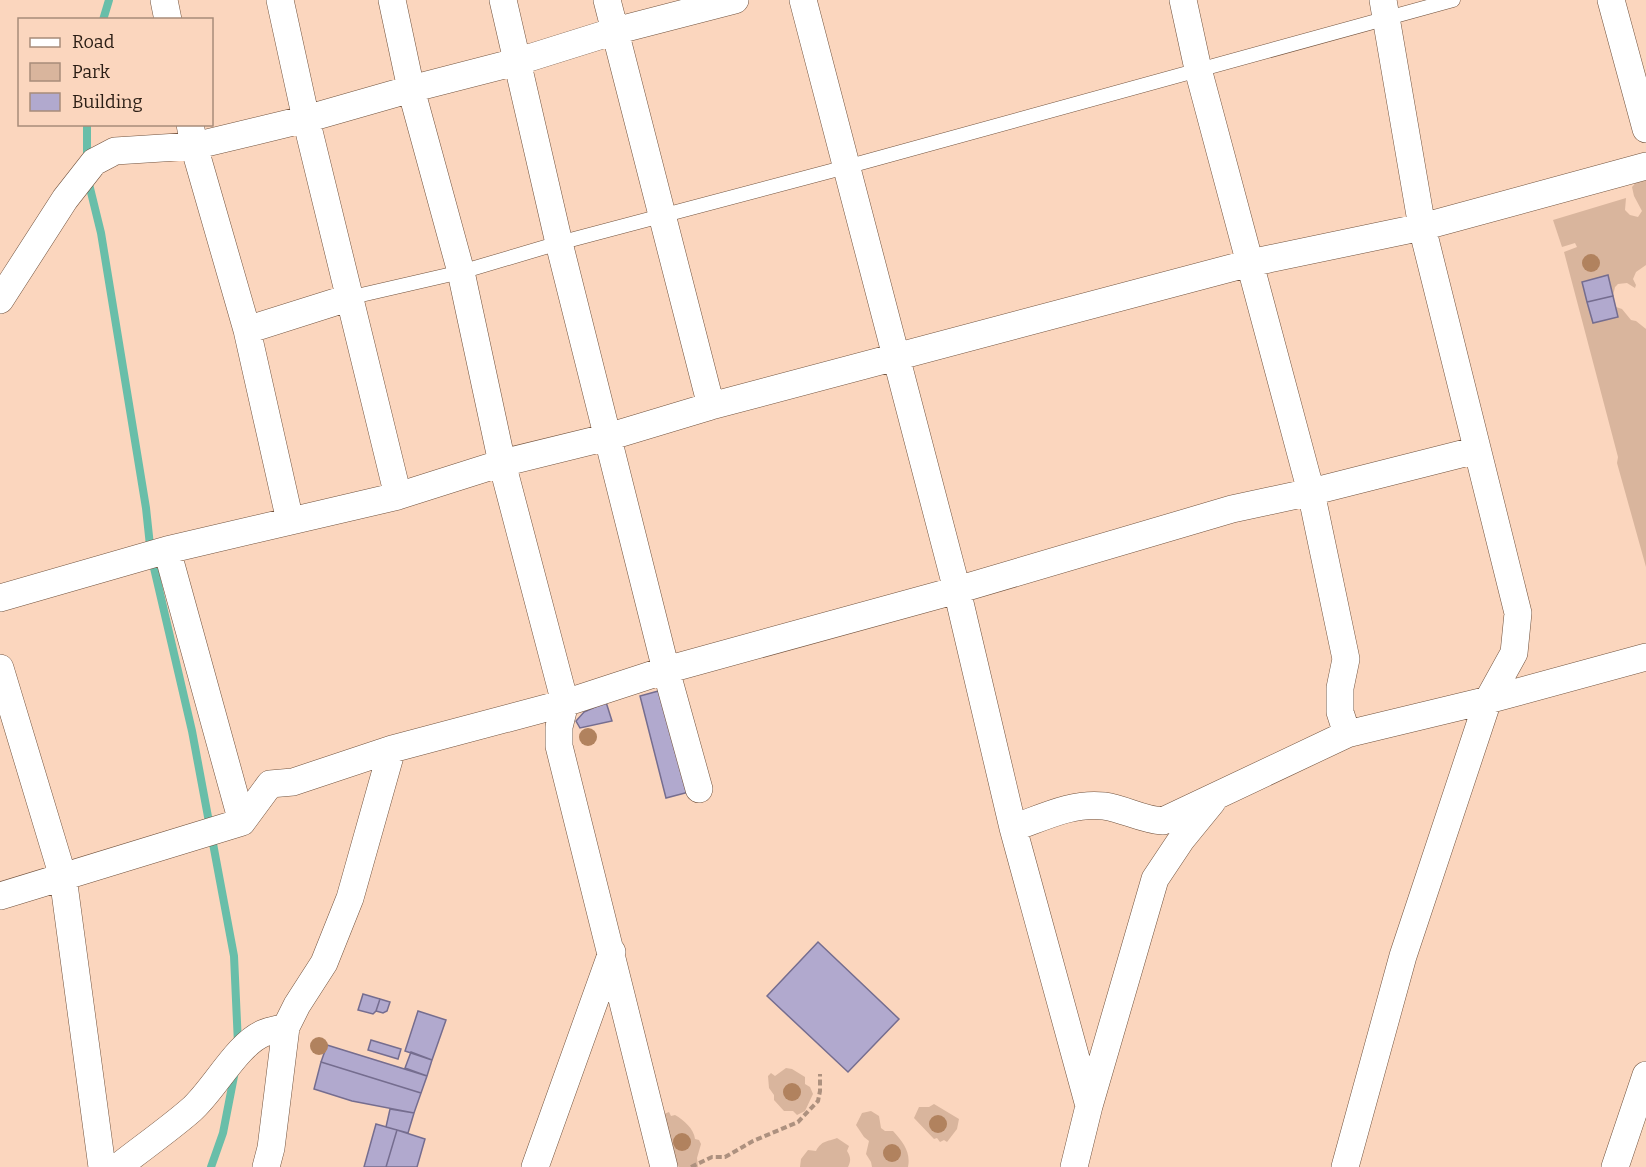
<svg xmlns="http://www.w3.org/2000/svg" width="1646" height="1167" font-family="Bitter,serif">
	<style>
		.green { fill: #d9b59d }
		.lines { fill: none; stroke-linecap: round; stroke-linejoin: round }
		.stream { stroke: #69bea9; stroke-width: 8 }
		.building { fill: #b1a9ce; stroke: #756d8f; stroke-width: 1.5 }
		.lane-casing { stroke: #71523d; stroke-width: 15 }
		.street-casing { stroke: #71523d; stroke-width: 28 }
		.path { stroke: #ad917f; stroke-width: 4; stroke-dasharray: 6 3; stroke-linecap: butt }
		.lane { stroke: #fff; stroke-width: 14 }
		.street { stroke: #fff; stroke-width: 27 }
		.tree { fill: #b1825e }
	</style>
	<rect width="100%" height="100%" fill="#fbd6be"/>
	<path class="green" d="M1646 177V265L1636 272 1633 279 1636 285 1635 288 1627 283 1618 284 1615 287 1613 296 1610 283H1582L1593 323 1618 317 1616 307 1622 309 1631 320 1636 321 1646 329V567L1617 463 1618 457 1564 252 1577 247 1575 243 1562 247 1553 220 1626 198 1625 210 1630 215 1638 217 1642 211 1634 196 1632 187 1639 179Z
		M786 1068 792 1069 805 1077V1084L810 1087 813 1094 805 1111 797 1115 793 1111H784L774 1100V1095L769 1088 768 1076 771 1073 775 1076Z
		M934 1104 959 1119 957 1129 947 1142 944 1140 940 1142 937 1138 934 1139 914 1118 919 1107H929Z
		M871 1111 879 1116 881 1128 885 1131H893C903 1142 911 1152 908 1167H872L871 1162 866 1154 869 1141 864 1137 856 1125 862 1113Z
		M669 1112 671 1116 675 1115C684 1120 694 1129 695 1139L699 1140 701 1144 697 1158 698 1167H679L676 1164 664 1114Z
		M837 1138 849 1146 847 1151C851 1157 851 1161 848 1167H800L801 1159 808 1150 816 1151C822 1140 827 1142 837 1138Z"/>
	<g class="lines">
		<path class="stream" d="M103 20 109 0
			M87 161V124
			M88 180 101 233 146 508 151 555 192 731 234 956 238 1044
			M211 1167 223 1133 235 1071"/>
	</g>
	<path class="building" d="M1608 275 1613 296 1587 302 1582 282Z
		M1613 296 1618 317 1593 323 1587 302Z
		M662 690 689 792 666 798 640 696Z
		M606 702 612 721 580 728 576 721 584 712Z
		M818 942 899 1019 848 1072 767 996Z
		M363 994 380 999 376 1011 373 1014 358 1010Z
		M380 999 390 1002 387 1011 383 1013 376 1011Z
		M418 1011 446 1020 432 1060 405 1051Z
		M371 1040 401 1049 398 1059 368 1050Z
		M327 1045 427 1076 421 1093 321 1062Z
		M411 1052 432 1060 427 1076 405 1068Z
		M321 1062 421 1093 414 1113 352 1101 314 1089Z
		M390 1109 414 1113 408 1133 386 1127Z
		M376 1124 397 1130 386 1167H364Z
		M397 1130 425 1139 417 1167H386Z"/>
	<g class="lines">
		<defs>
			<path id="lane" d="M348 298 461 272 559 243 846 167 1453 0"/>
			<path id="street" d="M164 0 168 20
				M280 0 306 119 398 496
				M392 0 411 89 461 272 502 463 565 703 559 727V746L664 1167
				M503 0 559 243 666 670 699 789
				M607 0 711 406
				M803 0 957 590 1013 828 1089 1106
				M1183 0 1198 69 1311 492 1346 659 1340 688V712L1347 734
				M1611 0 1646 129
				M190 124 194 146 247 330 290 521
				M0 300 65 199 94 162 115 151 194 146 306 119 411 89 516 62 615 31 735 0
				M247 330 348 298
				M167 550 242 822
				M0 598 167 550 398 496 502 463 608 437 711 406 1250 263 1422 227 1646 166
				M0 668 63 877 102 1167
				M1013 828C1042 818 1073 802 1104 806 1125 809 1142 820 1163 821L1347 734 1488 700 1646 657
				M0 896 242 822 270 784 293 782 392 749 565 703 666 670 957 590 1232 509 1311 492 1477 450
				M118 1167C142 1148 168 1130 191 1110 214 1090 237 1044 264 1033 271 1030 279 1029 286 1027
				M266 1167 271 1148 286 1027 297 1005 324 963 350 898 392 749
				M535 1167 612 952
				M1074 1167 1089 1106 1155 879 1181 840 1212 802
				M1345 1167 1403 956 1488 700 1514 653 1518 613 1422 227 1383 0
				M1615 1167 1646 1075"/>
		</defs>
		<use href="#lane" class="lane-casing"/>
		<use href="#street" class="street-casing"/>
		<path class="path" d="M691 1167 712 1157H725L753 1141 798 1122 818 1101 820 1091V1074"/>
		<use href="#lane" class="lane"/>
		<use href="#street" class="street"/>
	</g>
	<g class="tree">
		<circle cx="1591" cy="263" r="9"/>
		<circle cx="588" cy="737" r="9"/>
		<circle cx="319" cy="1046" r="9"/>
		<circle cx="792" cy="1092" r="9"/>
		<circle cx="938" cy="1124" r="9"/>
		<circle cx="682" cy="1142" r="9"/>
		<circle cx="892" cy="1153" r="9"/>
	</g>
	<rect x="18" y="18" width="195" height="108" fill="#fbd6be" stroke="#a88c7a" stroke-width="1.5"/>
	<rect x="30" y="38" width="30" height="9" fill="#ffffff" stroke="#a88c7a" stroke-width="1.5"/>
	<text x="72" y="48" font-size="18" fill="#2b1e15">Road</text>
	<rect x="30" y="63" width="30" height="18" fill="#d9b59d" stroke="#a88c7a" stroke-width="1.5"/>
	<text x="72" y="78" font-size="18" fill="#2b1e15">Park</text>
	<rect x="30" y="93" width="30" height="18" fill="#b1a9ce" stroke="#a88c7a" stroke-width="1.5"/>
	<text x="72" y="108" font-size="18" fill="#2b1e15">Building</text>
</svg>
